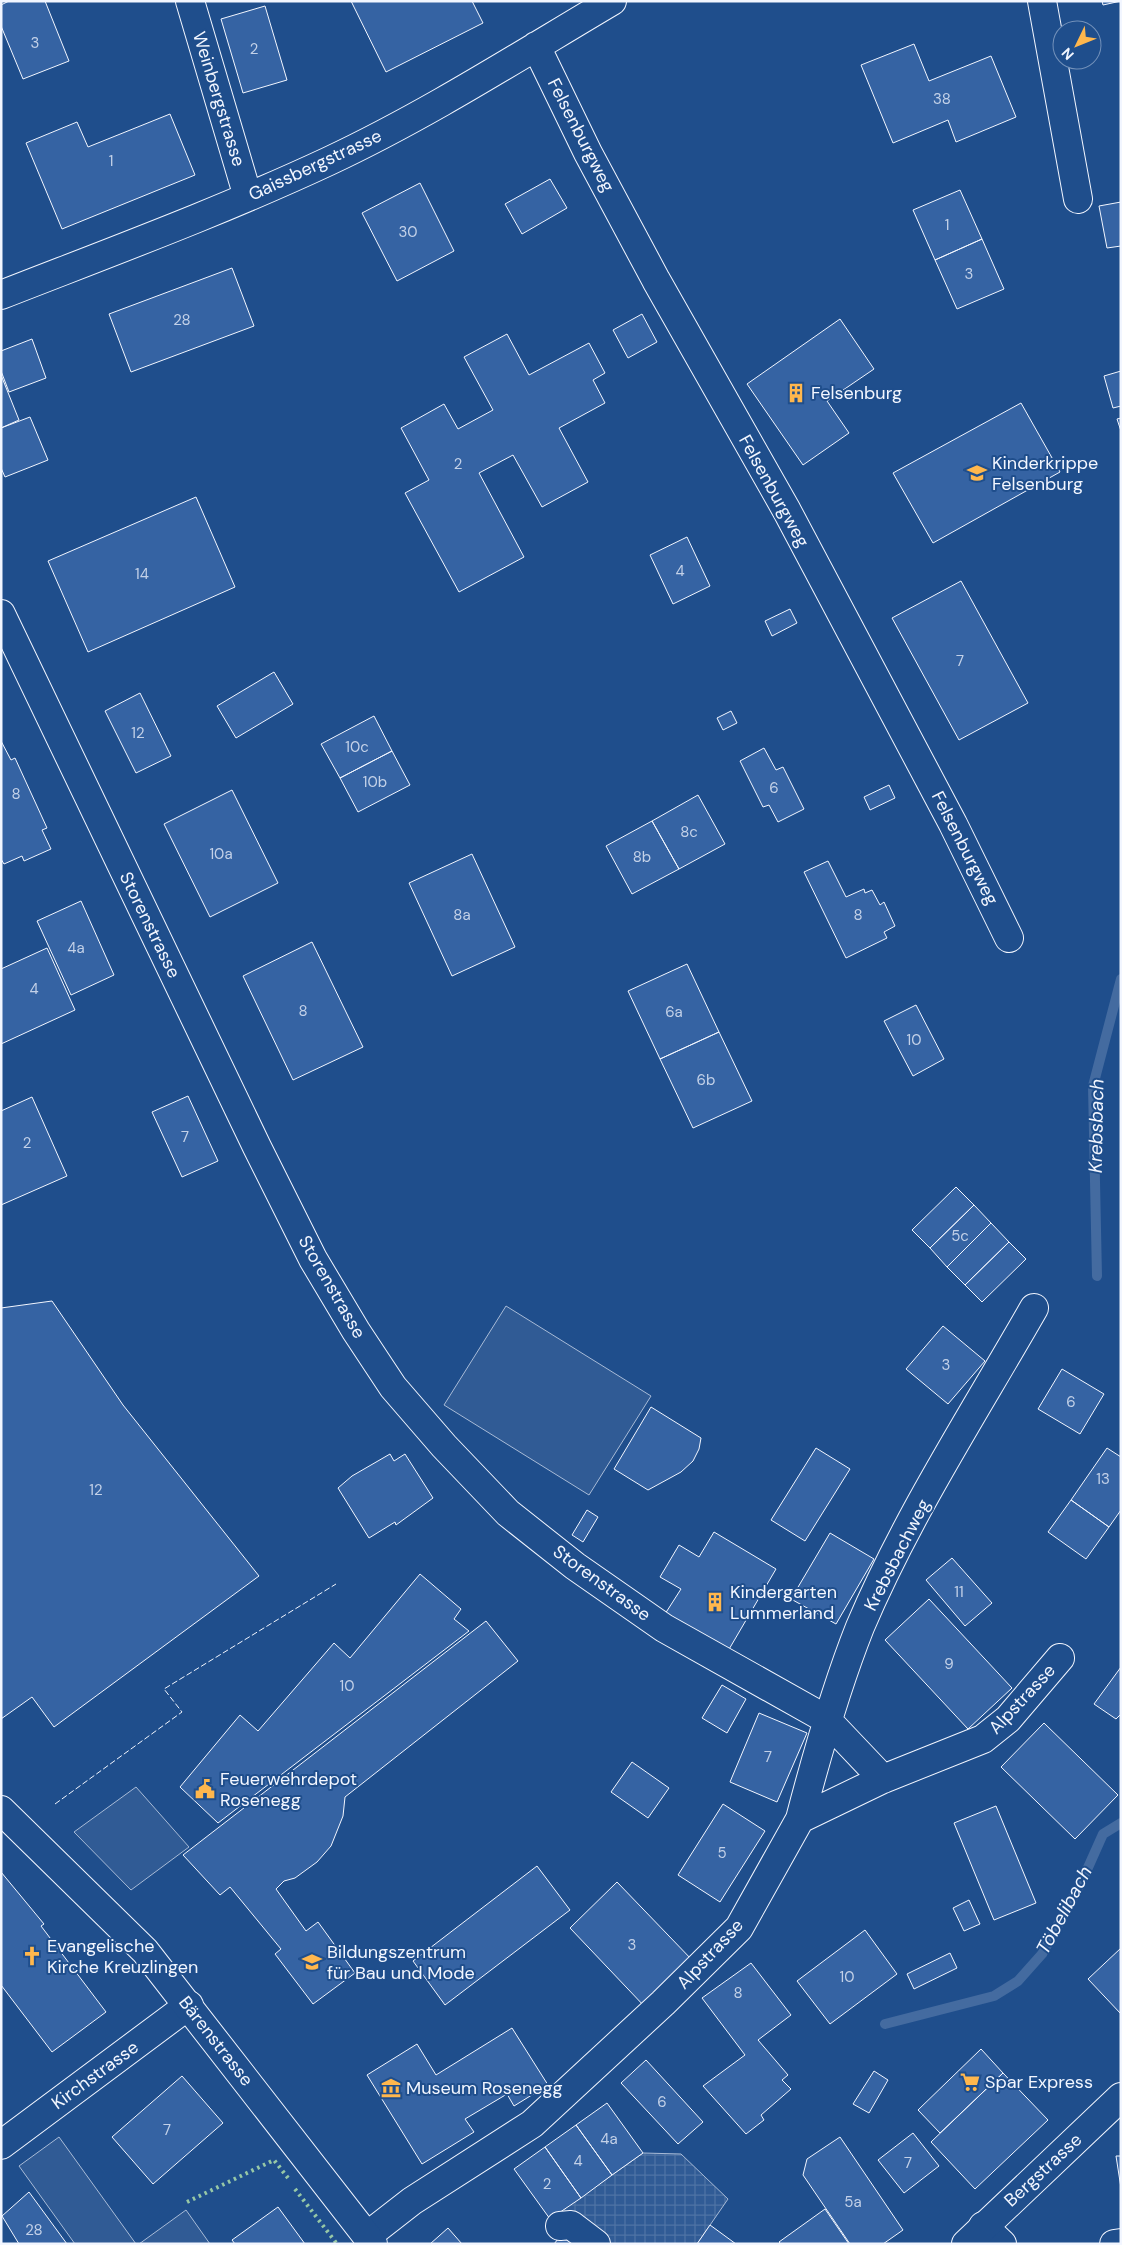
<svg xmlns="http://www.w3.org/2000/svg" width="1122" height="2245" font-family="'DM Sans',sans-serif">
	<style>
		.pitch { fill: #305b95; stroke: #a8bbd7 }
		.plaza { fill: url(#plaza-grid); stroke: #a8bbd7 }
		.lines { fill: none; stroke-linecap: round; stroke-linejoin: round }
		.stream { stroke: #446ba0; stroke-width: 10 }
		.building { fill: #3563a3; stroke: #f2f6ff }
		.minor-casing { stroke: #f2f6ff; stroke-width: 30 }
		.secondary-casing { stroke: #f2f6ff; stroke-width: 30 }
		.minor { stroke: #1f4e8c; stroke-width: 28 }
		.secondary { stroke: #1f4e8c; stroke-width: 28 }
		.hedge { stroke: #97c8a6; stroke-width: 4; stroke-dasharray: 2.5 4; stroke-linecap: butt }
		.fence { stroke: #f2f6ff; stroke-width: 1; stroke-dasharray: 6 2.5; stroke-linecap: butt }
		.labels { text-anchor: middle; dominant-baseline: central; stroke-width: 4; stroke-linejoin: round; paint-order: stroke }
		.number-label { font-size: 15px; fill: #c3d1e8 }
		.street-label { font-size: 18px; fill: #f2f6ff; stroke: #1f4e8c }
		.poi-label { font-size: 18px; fill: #f2f6ff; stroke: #1f4e8c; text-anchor: start }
		.water-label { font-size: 19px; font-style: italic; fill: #f2f6ff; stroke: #1f4e8c }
	</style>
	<defs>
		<pattern id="plaza-grid" width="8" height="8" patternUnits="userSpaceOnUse" patternTransform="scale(1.25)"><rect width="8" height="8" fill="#305b95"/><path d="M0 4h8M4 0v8" fill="none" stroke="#4e73a5"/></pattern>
	</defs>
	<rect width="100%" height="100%" fill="#1f4e8c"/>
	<path class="pitch" d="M506 1306 651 1396 589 1495 444 1405Z
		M136 1787 189 1847 131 1890 74 1832Z
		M59 2137 136 2244H75L19 2166Z
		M186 2210 210 2244H139Z"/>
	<path class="plaza" d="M643 2153 681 2154 728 2199 697 2244H583L550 2219Z"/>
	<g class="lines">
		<path class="stream" d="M1097 1276 1093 1086 1121 979
			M885 2024 994 1996 1018 1981 1042 1954 1082 1881 1103 1834 1121 1823"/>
	</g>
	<path class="building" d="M9 1H45L69 61 23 79 1 26V5Z
		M351 1H472L483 23 386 72Z
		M1102 1H1121L1103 5Z
		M265 6 287 80 243 93 221 19Z
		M914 44 929 81 991 56 1016 117 956 142 948 120 893 143 861 65Z
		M170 114 195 175 62 229 26 143 77 122 88 147Z
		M550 179 567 208 522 234 505 204Z
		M420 183 454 251 397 281 362 213Z
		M960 190 982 239 935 260 913 210Z
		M1121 202V246L1107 248 1099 206Z
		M982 239 1004 289 957 309 935 260Z
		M232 268 254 326 131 372 109 314Z
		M642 314 657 342 628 358 613 330Z
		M840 319 874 369 827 401 849 433 803 465 747 384Z
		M507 334 529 375 589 343 605 373 593 380 605 403 559 428 588 482 542 507 513 455 479 473 524 557 459 592 405 493 429 480 401 428 444 404 458 429 493 410 464 357Z
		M32 339 46 378 9 392 1 371V351Z
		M1121 371V406L1113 408 1104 376Z
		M1 375 19 420 1 428Z
		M1021 403 1060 472 933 543 893 473Z
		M30 417 48 460 5 477 1 468V428Z
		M1121 418V431L1117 419Z
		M196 497 235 587 88 652 48 561Z
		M687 537 710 586 673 604 650 555Z
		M961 581 1028 703 959 740 892 618Z
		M790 609 797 623 772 636 765 621Z
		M274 672 293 704 236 738 217 706Z
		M140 693 171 756 136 773 105 711Z
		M731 711 737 723 723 730 717 718Z
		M374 716 392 751 340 778 321 744Z
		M1 741 11 760 15 758 47 828 42 830 51 849 24 861 22 856 4 864 1 859Z
		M764 748 776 770 783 767 804 809 778 822 769 805 763 807 740 761Z
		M392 751 410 785 358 812 340 778Z
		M889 785 895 798 870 810 864 797Z
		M232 790 278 883 210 917 164 824Z
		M698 795 725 844 679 869 652 821Z
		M652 821 679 869 632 894 606 846Z
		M472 854 515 947 452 976 409 883Z
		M828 861 846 897 864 889 865 893 872 890 880 905 884 902 895 926 884 932 887 938 846 958 804 872Z
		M81 901 114 975 71 995 37 921Z
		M312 942 363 1047 293 1080 243 976Z
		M47 948 75 1010 1 1044V969Z
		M687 964 719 1032 660 1059 628 991Z
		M916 1005 944 1059 913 1076 884 1021Z
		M719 1032 752 1101 693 1128 660 1059Z
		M188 1096 218 1161 182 1177 152 1112Z
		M32 1097 67 1176 1 1205V1111Z
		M956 1187 974 1205 930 1248 912 1230Z
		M974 1205 991 1223 947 1267 930 1248Z
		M991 1223 1009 1242 965 1285 947 1267Z
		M1009 1242 1026 1259 982 1302 965 1285Z
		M52 1301 123 1405 259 1576 54 1727 32 1697 1 1719V1308Z
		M943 1326 985 1361 948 1404 906 1369Z
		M1062 1369 1104 1394 1080 1434 1038 1409Z
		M651 1407 701 1438 699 1449 693 1461 681 1472 648 1490 614 1469Z
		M816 1448 850 1469 805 1541 771 1520Z
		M1107 1448 1121 1457V1510L1109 1527 1071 1500Z
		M390 1454 394 1461 405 1454 433 1498 396 1525 395 1522 369 1538 338 1488 352 1476Z
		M1071 1500 1109 1527 1086 1559 1048 1532Z
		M587 1510 598 1517 583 1542 572 1535Z
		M714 1532 776 1569 728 1651 665 1614 681 1589 660 1577 679 1545 699 1557Z
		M830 1533 874 1559 836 1624 791 1599Z
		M952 1558 992 1603 965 1626 926 1580Z
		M420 1574 461 1609 454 1619 469 1631 218 1823 180 1787 240 1715 258 1731 334 1643 350 1658Z
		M929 1599 1012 1688 968 1729 885 1640Z
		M486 1621 518 1661 345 1797 343 1816 331 1846 317 1862 295 1878 284 1881 276 1889 306 1931 318 1922 355 1973 313 2004 275 1954 281 1949 230 1887 220 1895 183 1855Z
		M1121 1667V1714L1116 1719 1094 1704Z
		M722 1685 746 1699 727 1733 702 1718Z
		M759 1713 807 1733 777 1802 730 1782Z
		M1044 1723 1118 1795 1075 1839 1001 1767Z
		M632 1762 669 1788 648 1818 611 1792Z
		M723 1804 765 1831 720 1902 678 1875Z
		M996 1806 1036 1903 994 1920 954 1823Z
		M537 1866 570 1910 445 2005 413 1961Z
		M1 1872 44 1924 41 1926 106 2012 52 2052 1 1985Z
		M617 1882 694 1962 646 2008 570 1928Z
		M969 1900 980 1924 964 1931 953 1908Z
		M865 1930 897 1974 830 2024 797 1981Z
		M1121 1948V2014L1088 1979Z
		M950 1953 957 1968 914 1989 907 1974Z
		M751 1963 791 2015 758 2040 788 2075 782 2080 791 2089 761 2115 764 2120 746 2134 703 2086 745 2055 702 1998Z
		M512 2028 548 2085 514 2106 507 2094 465 2119 474 2132 422 2164 367 2075 417 2044 436 2075Z
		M981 2049 1003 2073 940 2133 918 2110Z
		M646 2060 703 2122 678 2144 621 2083Z
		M874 2071 888 2080 869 2113 853 2104Z
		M1003 2073 1048 2120 975 2189 931 2142Z
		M182 2076 223 2123 153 2184 112 2137Z
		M607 2103 643 2153 612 2175 576 2125Z
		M576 2125 612 2175 581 2198 545 2147Z
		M913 2133 939 2166 904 2193 878 2160Z
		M840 2137 903 2230 883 2244H850L803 2175 807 2159Z
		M545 2147 581 2198 550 2219 514 2169Z
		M1116 2156H1121V2188Z
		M29 2192 67 2244H19L2 2216Z
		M278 2207 305 2244H235L232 2240Z
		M825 2209 849 2244H781L779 2242Z
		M710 2225 736 2244H697Z
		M448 2228 462 2244H430Z
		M566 2229 583 2244H554Z"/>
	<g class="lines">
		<defs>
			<path id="minor" d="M190 1 248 197
				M1042 1 1078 199
				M536 46 588 153 656 280 787 511 953 824 1009 938
				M1 295C111 252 222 211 329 161 427 115 519 56 612 1
				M1 614 257 1147 313 1259 356 1331 393 1387 444 1446 508 1513 575 1566 664 1628 826 1719 883 1779
				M800 1819C817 1754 835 1690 860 1627 907 1516 974 1413 1034 1308
				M1 2145 189 2005
				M560 2226 571 2225 596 2244
				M983 2226 1002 2244
				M367 2236 412 2201 532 2124 663 2003 739 1928 800 1819 883 1779 983 1739 1008 1719 1060 1658
				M1114 2244 1121 2243"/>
			<path id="secondary" d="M1 1810 145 1951 373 2244
				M966 2244 1121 2097"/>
		</defs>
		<use href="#minor" class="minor-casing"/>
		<use href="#secondary" class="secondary-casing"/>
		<use href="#minor" class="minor"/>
		<use href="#secondary" class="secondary"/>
		<path class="hedge" d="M295 2189 337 2244
			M187 2202 274 2160 288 2178"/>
		<path class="fence" d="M55 1804 182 1712 164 1689 336 1584"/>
	</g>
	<defs>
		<symbol id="building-bare" viewBox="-9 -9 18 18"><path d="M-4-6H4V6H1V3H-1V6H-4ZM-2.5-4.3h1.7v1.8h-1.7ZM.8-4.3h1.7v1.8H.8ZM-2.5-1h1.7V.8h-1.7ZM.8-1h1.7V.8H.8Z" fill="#ffb74d" stroke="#1f4e8c" stroke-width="2.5" paint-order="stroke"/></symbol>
		<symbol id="school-bare" viewBox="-9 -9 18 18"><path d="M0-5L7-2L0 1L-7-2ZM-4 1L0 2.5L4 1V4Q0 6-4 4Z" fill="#ffb74d" stroke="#1f4e8c" stroke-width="2.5" paint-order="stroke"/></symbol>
		<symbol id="civic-bare" viewBox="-9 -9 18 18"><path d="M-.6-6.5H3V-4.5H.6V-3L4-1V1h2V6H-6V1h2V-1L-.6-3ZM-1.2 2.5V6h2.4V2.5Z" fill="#ffb74d" stroke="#1f4e8c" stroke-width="2.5" paint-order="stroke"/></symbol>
		<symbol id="church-bare" viewBox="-9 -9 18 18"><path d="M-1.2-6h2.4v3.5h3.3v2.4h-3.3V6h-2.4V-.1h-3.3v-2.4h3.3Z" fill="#ffb74d" stroke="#1f4e8c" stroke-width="2.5" paint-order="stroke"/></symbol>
		<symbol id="supermarket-bare" viewBox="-9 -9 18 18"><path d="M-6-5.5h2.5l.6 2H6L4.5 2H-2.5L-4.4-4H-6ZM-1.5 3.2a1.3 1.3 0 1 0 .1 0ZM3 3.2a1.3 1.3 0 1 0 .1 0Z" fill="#ffb74d" stroke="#1f4e8c" stroke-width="2.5" paint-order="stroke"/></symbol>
		<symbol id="museum-bare" viewBox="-9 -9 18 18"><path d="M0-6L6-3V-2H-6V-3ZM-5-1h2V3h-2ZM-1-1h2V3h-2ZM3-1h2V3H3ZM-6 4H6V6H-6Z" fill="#ffb74d" stroke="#1f4e8c" stroke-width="2.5" paint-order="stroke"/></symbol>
	</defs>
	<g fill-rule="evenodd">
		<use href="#building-bare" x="782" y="379" width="28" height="28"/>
		<use href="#school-bare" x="963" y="459" width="28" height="28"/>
		<use href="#building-bare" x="701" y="1588" width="28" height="28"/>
		<use href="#civic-bare" x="191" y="1775" width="28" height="28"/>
		<use href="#church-bare" x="18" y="1942" width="28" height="28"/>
		<use href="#school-bare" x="298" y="1948" width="28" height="28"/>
		<use href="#supermarket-bare" x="956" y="2068" width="28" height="28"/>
		<use href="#museum-bare" x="377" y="2074" width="28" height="28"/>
	</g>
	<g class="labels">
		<g class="number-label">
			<text x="35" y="43">3</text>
			<text x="254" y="49">2</text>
			<text x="942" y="99">38</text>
			<text x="111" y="161">1</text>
			<text x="947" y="225">1</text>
			<text x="408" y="232">30</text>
			<text x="969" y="274">3</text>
			<text x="182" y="320">28</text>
			<text x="458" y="464">2</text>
			<text x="680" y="571">4</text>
			<text x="142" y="574">14</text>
			<text x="960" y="661">7</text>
			<text x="138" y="733">12</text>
			<text x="357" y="747">10c</text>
			<text x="375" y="782">10b</text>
			<text x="774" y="788">6</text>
			<text x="16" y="794">8</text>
			<text x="689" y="832">8c</text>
			<text x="221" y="854">10a</text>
			<text x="642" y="857">8b</text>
			<text x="462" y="915">8a</text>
			<text x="858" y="915">8</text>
			<text x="76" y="948">4a</text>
			<text x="34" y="989">4</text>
			<text x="303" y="1011">8</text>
			<text x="674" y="1012">6a</text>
			<text x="914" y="1040">10</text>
			<text x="706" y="1080">6b</text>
			<text x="185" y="1137">7</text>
			<text x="27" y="1143">2</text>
			<text x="960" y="1236">5c</text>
			<text x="946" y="1365">3</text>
			<text x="1071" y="1402">6</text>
			<text x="1103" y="1479">13</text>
			<text x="96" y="1490">12</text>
			<text x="959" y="1592">11</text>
			<text x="949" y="1664">9</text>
			<text x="347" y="1686">10</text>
			<text x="768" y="1757">7</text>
			<text x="722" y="1853">5</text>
			<text x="632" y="1945">3</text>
			<text x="847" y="1977">10</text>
			<text x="738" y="1993">8</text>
			<text x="662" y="2102">6</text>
			<text x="167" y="2130">7</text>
			<text x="609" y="2139">4a</text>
			<text x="578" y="2161">4</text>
			<text x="908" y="2163">7</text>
			<text x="547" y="2184">2</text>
			<text x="853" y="2202">5a</text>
			<text x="34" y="2230">28</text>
		</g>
		<g class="street-label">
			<text transform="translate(219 99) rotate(73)">Weinbergstrasse</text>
			<text transform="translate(581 135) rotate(63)">Felsenburgweg</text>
			<text transform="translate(315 165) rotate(-25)">Gaissbergstrasse</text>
			<text transform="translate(774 491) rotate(61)">Felsenburgweg</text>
			<text transform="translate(965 848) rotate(63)">Felsenburgweg</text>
			<text transform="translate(150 925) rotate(64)">Storenstrasse</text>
			<text transform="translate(332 1287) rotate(60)">Storenstrasse</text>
			<text transform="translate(897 1555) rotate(-63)">Krebsbachweg</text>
			<text transform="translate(602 1583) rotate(36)">Storenstrasse</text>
			<text transform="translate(1022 1699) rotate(-47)">Alpstrasse</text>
			<text transform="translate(710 1954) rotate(-47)">Alpstrasse</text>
			<text transform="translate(216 2041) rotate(52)">Bärenstrasse</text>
			<text transform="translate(95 2075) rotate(-36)">Kirchstrasse</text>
			<text transform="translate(1043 2170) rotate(-43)">Bergstrasse</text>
		</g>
		<g class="poi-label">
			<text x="811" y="393">Felsenburg</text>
			<text x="992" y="463">Kinderkrippe<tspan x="992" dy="21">Felsenburg</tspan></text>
			<text x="730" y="1592">Kindergarten<tspan x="730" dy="21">Lummerland</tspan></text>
			<text x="220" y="1779">Feuerwehrdepot<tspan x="220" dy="21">Rosenegg</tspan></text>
			<text x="47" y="1946">Evangelische<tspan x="47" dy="21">Kirche Kreuzlingen</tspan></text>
			<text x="327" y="1952">Bildungszentrum<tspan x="327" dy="21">für Bau und Mode</tspan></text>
			<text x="985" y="2082">Spar Express</text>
			<text x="406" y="2088">Museum Rosenegg</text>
		</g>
		<g class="water-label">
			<text transform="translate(1096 1126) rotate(-89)">Krebsbach</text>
			<text transform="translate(1064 1910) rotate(-62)">Töbelibach</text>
		</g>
	</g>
	<rect width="1122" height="2245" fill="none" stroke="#f2f6ff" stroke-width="5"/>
	<g transform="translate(1077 45) rotate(227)"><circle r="24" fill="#1f4e8c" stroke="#7391ba"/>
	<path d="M0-4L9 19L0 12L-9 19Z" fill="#ffb74d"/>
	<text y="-8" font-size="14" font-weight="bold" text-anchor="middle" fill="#f2f6ff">N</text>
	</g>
</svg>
